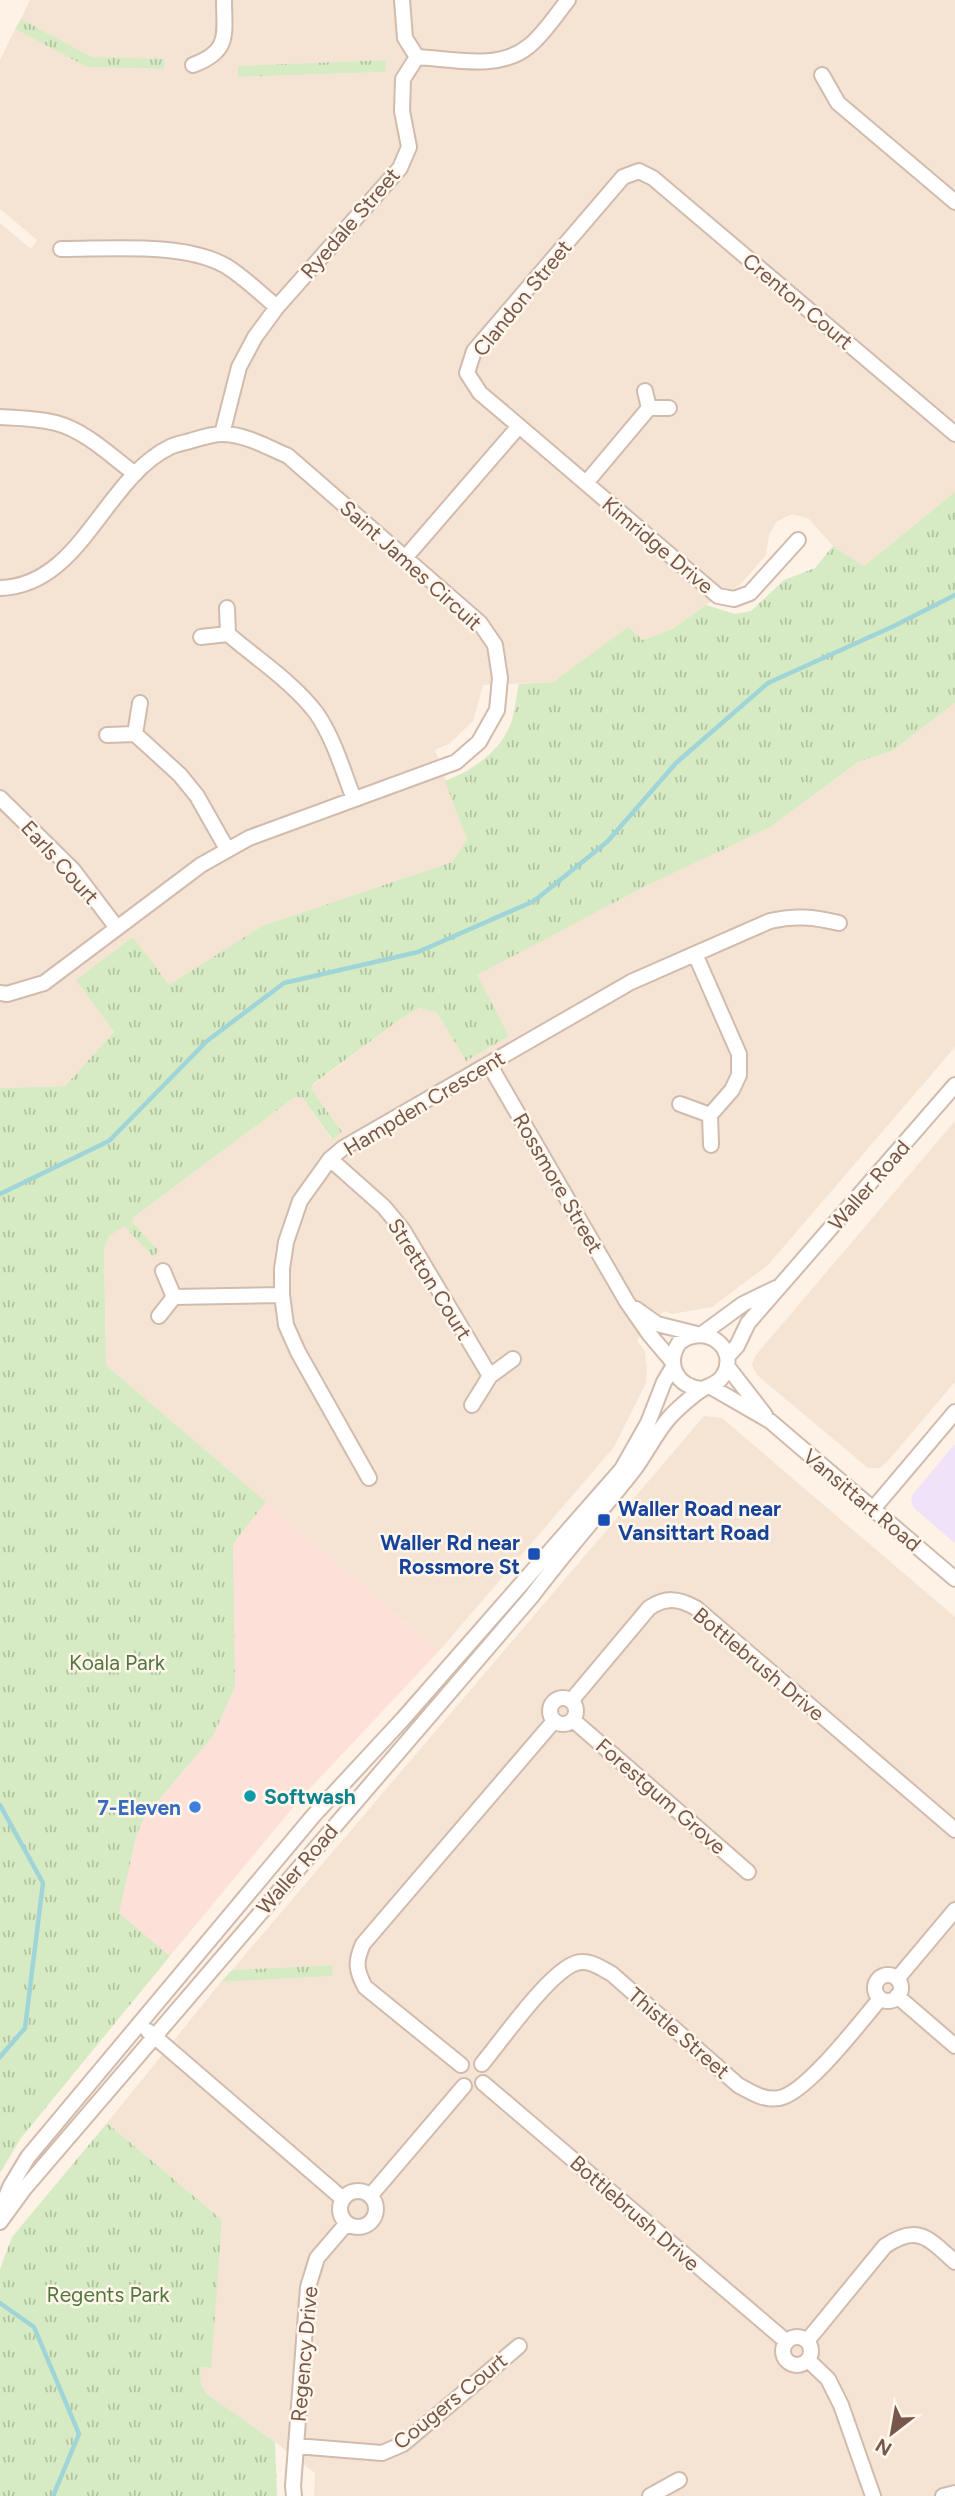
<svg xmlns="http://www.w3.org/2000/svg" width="955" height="2496" font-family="Figtree,sans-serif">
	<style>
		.residential { fill: #f5e4d3; fill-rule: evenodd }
		.commercial { fill: #fde1d9 }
		.education { fill: #efe2f9 }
		.grass { fill: url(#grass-tufts) }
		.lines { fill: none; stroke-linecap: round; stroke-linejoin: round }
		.stream { stroke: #9fd4d9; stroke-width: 4.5 }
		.minor-casing { stroke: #d1bbad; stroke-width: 18 }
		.minor { stroke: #fff; stroke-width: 14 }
		.transit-dot { fill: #1a4fb4; stroke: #fff6ec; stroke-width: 2.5 }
		.culture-dot { fill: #0f9aa8; stroke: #fff6ec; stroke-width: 2.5 }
		.shop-dot { fill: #3f7fe0; stroke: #fff6ec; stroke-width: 2.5 }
		.labels { text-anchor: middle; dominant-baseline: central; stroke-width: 5; stroke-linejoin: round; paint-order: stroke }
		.street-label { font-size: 21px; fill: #775749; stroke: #fff6ec }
		.transit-label { font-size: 21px; font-weight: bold; fill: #164399; stroke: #fff6ec; text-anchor: start }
		.park-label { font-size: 21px; fill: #52773e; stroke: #fff6ec }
		.culture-label { font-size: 21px; font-weight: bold; fill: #0d838f; stroke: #fff6ec; text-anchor: start }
		.shop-label { font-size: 21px; font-weight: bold; fill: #366cbe; stroke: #fff6ec; text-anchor: end }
	</style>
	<defs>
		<pattern id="grass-tufts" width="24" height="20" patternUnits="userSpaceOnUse" patternTransform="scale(1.75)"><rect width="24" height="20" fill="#d6ebc3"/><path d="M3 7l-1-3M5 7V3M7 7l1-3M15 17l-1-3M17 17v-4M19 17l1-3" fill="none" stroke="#b2c1a0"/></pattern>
	</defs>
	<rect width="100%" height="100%" fill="#fdf2e5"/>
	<path class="residential" d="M30 0H955V492L864 566 833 546 809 519 792 514 776 522 769 535 766 555 740 585 706 605 674 628 643 640 627 628 553 682 483 685 473 721 450 743 435 750 467 840 452 862 262 926 169 986 133 937 77 980 114 1032 65 1086 0 1088V223L31 249 37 240 0 209V60L15 29 87 67 164 69 165 60 92 57 21 19ZM385 60 384 72 239 77V66Z
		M955 703V1047L768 1265 712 1307 672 1314 664 1311 637 1340 645 1352 647 1369 646 1383 614 1447 439 1651 106 1365 104 1249 109 1236 123 1225 153 1257 159 1251 132 1222 134 1217 295 1097H302L331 1139 341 1132 310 1089 313 1085 399 1020 419 1008 437 1013 466 1061 509 1036 476 975 640 889 769 828 858 762 892 751Z
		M955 1121V1382L886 1463 879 1468H868L757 1375 752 1365 755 1356Z
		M704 1416 722 1418 955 1617V2496H314L315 2473 275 2442 207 2394 201 2385 200 2367 210 2368 222 2220 107 2123 221 1982 332 1976 331 1965 232 1970Z"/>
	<path class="commercial" d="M266 1502 439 1651 301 1798 170 1956 118 1913 137 1833 146 1815 213 1736 234 1687 233 1544Z"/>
	<path class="education" d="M955 1444V1543L914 1508 911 1501 913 1494Z"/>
	<path class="grass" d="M21 19 92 57 165 59 164 69 87 67 15 29Z
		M386 60 385 72 238 77V66Z
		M955 492V703L892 751 858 762 769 828 640 889 477 975 509 1036 466 1061 437 1013 419 1008 399 1020 313 1084 311 1089 342 1132 332 1139 302 1097H295L134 1217 132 1222 159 1251 153 1257 124 1226 109 1236 104 1249 106 1365 266 1502 233 1544 235 1687 213 1736 146 1815 137 1833 119 1913 170 1956 21 2138 0 2173V1088L65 1086 114 1032 76 980 133 937 169 985 262 926 452 862 467 840 445 781C473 770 500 752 511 723 515 711 516 696 519 684L553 682 628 627 643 640 674 628 706 605 735 614 751 611 784 580 815 568 833 546 864 566Z
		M332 1965 333 1976 221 1982 232 1970Z
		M107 2123 222 2220 211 2368 200 2367 201 2385 207 2394 275 2442 277 2496H0V2269L12 2237Z"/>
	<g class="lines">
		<path class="stream" d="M0 1194 109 1141 207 1041 284 983 418 952 534 901 607 842 676 763 768 683 894 626 955 595
			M0 1805 43 1883 25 2028 0 2057
			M0 2303 34 2327 79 2434 53 2496"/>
		<defs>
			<path id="minor" d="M417 57C453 59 499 71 529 46 544 34 556 15 568 0
				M193 65C231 51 224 34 224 0
				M822 75 838 103 955 202
				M61 249C111 249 184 242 226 266 244 277 261 294 277 307
				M645 391 649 408H669
				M0 417C19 418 37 418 56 423 86 431 111 456 135 474
				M519 426 718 596 734 599 750 593 798 540
				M222 434 239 367 255 337 277 307 400 168 409 147 402 111 403 79 417 57 405 38 402 0
				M586 483 649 408
				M405 558 519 426 480 393 467 373 474 351 623 177 639 171 653 178 955 434
				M0 588C81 586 104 479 170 447 176 444 183 443 190 441 200 438 212 434 222 434 245 434 267 447 288 456L480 623 495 645 500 678 497 710 479 742 456 762 249 838 201 865 44 983 7 994 0 993
				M228 634C257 659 294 683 317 714 334 739 343 771 354 799
				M201 637 228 634 227 608
				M135 734 180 775 197 796 227 849
				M107 735 135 734 140 703
				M0 798 73 870 117 928
				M695 954 739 1054V1075L732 1090 710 1115
				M489 1064 627 1302 650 1335 672 1361
				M680 1104 710 1115 711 1145
				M330 1159 384 1207 403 1230 490 1376
				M174 1297 282 1295
				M636 1309 657 1324 697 1334
				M159 1316 174 1297 163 1271
				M702 1334 743 1304 776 1288
				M727 1357 737 1346 748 1323 955 1085
				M727 1366 765 1415
				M711 1387 770 1421 955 1579
				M472 1405 490 1376 513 1359
				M369 1478 298 1352 286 1325 282 1295V1269L286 1242 300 1201 330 1159 343 1148 631 982 770 921C795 915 814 917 839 923
				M873 1509 955 1412
				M550 1711a13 13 0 1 1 26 0a13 13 0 1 1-26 0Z
				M571 1701 649 1608C666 1597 678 1598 696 1608L955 1830
				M573 1720 748 1872
				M875 1988a13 13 0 1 1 26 0a13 13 0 1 1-26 0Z
				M897 1979 955 1910
				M897 1996 955 2046
				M148 2031 343 2199
				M482 2064C502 2040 549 1972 576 1963 589 1959 601 1968 612 1974L738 2085C751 2092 764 2101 779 2098 806 2094 861 2021 880 1999
				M461 2065 365 1987C356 1970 355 1962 363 1944L554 1721
				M483 2083 787 2342
				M340 2209a18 18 0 1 1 36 0a18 18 0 1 1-36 0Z
				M371 2195 464 2086
				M0 2212 10 2187 28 2157 314 1815 403 1719 622 1469 648 1423 664 1382 673 1367
				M0 2222 24 2189 532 1596C564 1553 600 1513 633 1471 646 1454 655 1434 669 1418 675 1411 693 1395 701 1390 709 1385 717 1385 723 1376 740 1348 705 1322 679 1343 665 1364 677 1387 702 1389
				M783 2351a14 14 0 1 1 28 0a14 14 0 1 1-28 0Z
				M807 2341 885 2246C918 2223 929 2239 955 2262
				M808 2360 828 2379 841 2405 873 2496
				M296 2446 382 2453 403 2444 519 2346
				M294 2496 293 2486 308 2287 317 2258 347 2223
				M650 2496 679 2480
				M943 2496 955 2493"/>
		</defs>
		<use href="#minor" class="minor-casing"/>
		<use href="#minor" class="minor"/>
	</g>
	<g class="transit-dot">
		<rect x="597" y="1513" width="14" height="14" rx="3.5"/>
		<rect x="527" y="1547" width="14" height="14" rx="3.5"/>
	</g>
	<circle class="culture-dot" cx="250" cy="1796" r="7"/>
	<circle class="shop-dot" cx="195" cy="1807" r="7"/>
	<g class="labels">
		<g class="street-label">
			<text transform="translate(350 223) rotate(-49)">Ryedale Street</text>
			<text transform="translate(522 298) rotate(-51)">Clandon Street</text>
			<text transform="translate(798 301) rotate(40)">Crenton Court</text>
			<text transform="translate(658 545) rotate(40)">Kimridge Drive</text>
			<text transform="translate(411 565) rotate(42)">Saint James Circuit</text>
			<text transform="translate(60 862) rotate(48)">Earls Court</text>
			<text transform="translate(424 1103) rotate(-31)">Hampden Crescent</text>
			<text transform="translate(558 1183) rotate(60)">Rossmore Street</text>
			<text transform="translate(869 1185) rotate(-49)">Waller Road</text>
			<text transform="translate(430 1279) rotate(58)">Stretton Court</text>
			<text transform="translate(862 1500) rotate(40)">Vansittart Road</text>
			<text transform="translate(759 1664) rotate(40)">Bottlebrush Drive</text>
			<text transform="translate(661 1796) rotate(41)">Forestgum Grove</text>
			<text transform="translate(297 1869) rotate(-49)">Waller Road</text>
			<text transform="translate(679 2033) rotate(41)">Thistle Street</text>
			<text transform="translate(635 2213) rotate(41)">Bottlebrush Drive</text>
			<text transform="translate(304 2354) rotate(-85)">Regency Drive</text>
			<text transform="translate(450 2401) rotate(-39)">Cougers Court</text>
		</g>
		<g class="transit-label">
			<text x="618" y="1508">Waller Road near<tspan x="618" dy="24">Vansittart Road</tspan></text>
			<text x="520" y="1542" text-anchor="end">Waller Rd near<tspan x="520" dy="24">Rossmore St</tspan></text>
		</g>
		<g class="park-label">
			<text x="117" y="1662">Koala Park</text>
			<text x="108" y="2294">Regents Park</text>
		</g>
		<g class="culture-label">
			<text x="264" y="1796">Softwash</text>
		</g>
		<g class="shop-label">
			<text x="181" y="1807">7-Eleven</text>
		</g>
	</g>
	<g transform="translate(892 2433) rotate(211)" stroke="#fff6ec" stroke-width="5" paint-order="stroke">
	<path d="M0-5L12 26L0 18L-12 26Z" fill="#775749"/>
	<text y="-10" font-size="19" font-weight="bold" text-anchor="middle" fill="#775749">N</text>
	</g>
</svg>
